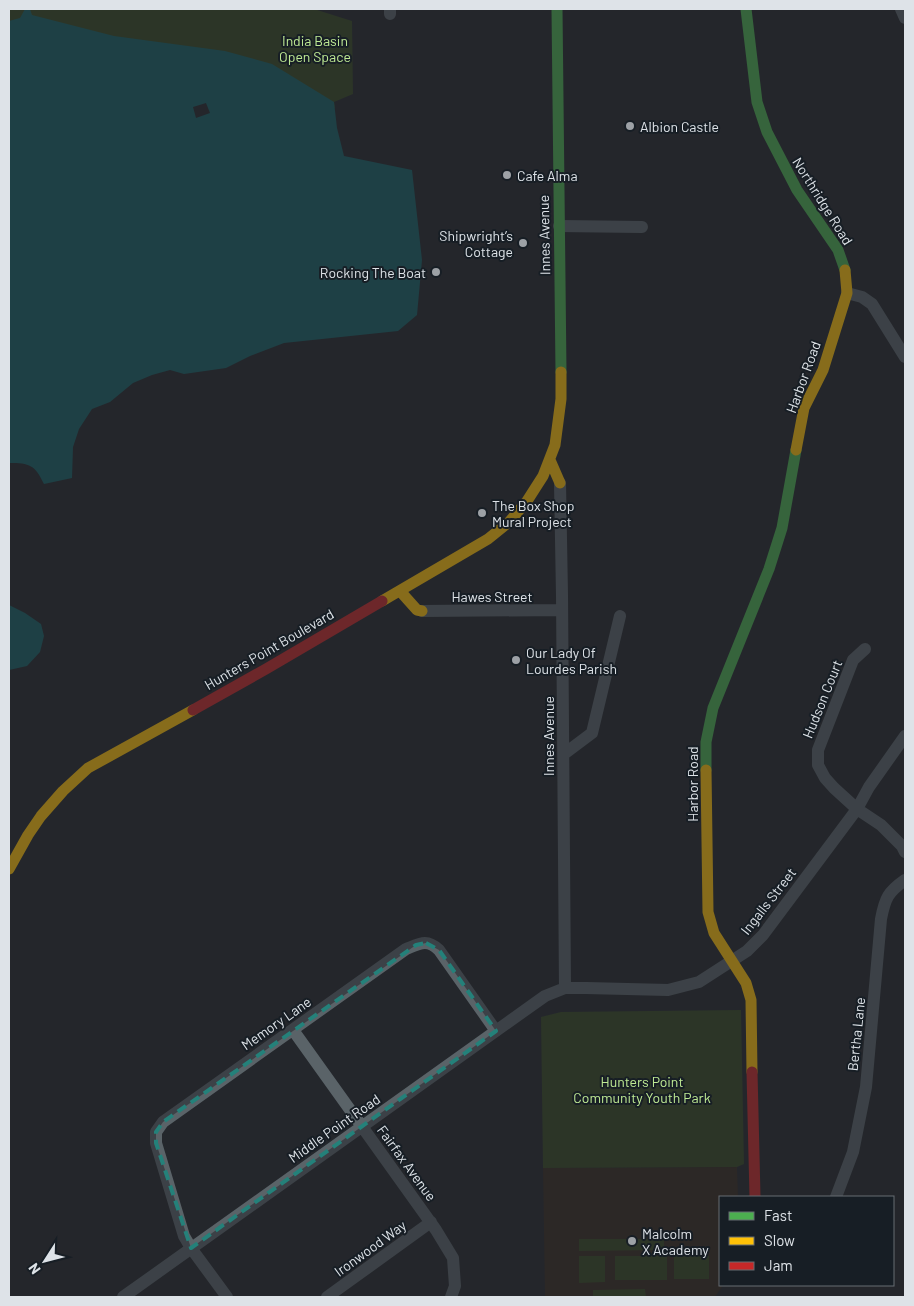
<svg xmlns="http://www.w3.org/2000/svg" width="914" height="1306" font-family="Barlow,sans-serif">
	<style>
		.education { fill: #362a20 }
		.green { fill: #364823 }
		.water { fill: #186064 }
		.pier { fill: #24272c }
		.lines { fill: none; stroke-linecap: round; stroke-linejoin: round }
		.street { stroke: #5a6368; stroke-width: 12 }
		.fast { stroke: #4caf50; stroke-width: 11 }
		.slow { stroke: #ffc107; stroke-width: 11 }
		.jam { stroke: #c62828; stroke-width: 11 }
		.marked { fill: none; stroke: #24817a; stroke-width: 4; stroke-dasharray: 10 6; stroke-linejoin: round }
		.poi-dot { fill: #9da1a6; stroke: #171e25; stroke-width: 2 }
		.labels { text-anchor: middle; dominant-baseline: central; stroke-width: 4; stroke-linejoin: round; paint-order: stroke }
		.park-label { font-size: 14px; fill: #bfea94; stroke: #171e25 }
		.poi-label { font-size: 14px; fill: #dee3e8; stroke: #171e25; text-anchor: start }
		.street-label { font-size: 14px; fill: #dee3e8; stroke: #171e25 }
	</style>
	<rect width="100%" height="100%" fill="#24272c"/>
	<path class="education" d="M737 1167 738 1197H720V1285H723L715 1297H545L543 1168Z"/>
	<path class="green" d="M9 9H314L352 21 353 94 334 102 335 108 9 79Z
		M741 1010 744 1164 737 1167 543 1168 541 1017 561 1012Z
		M579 1239H664V1250L579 1251Z
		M579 1256H605V1282L579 1283Z
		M615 1256H667V1280H615Z
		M674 1256H709V1279H674Z
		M645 1289 646 1297H593V1290Z"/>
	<path class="water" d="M25 9H30L32 15 114 36 225 51 272 64 334 102 337 128 344 156 412 170 422 260 417 315 398 331 284 343 250 356 226 368 184 374 170 370 152 375 133 383 110 402 92 409 79 429 73 447 72 478 44 484C35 465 30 463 9 463V21L20 18Z
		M9 605 25 613 41 624 44 636 40 652 27 666 9 670Z"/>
	<path class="pier" d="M206 103 210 113 196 118 193 107Z"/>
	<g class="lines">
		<path class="street" d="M901 9 905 18
			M390 14V9
			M559 226 642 227
			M847 293 862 297 872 304 905 357
			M560 483 562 595 565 988
			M422 611 562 610
			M865 649 853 660 818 750V765L825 778 834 788 857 809 881 825 902 846 905 852
			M564 754 592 733 620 616
			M293 1030 436 1230 453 1258 455 1286 451 1297
			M836 1197 853 1152 866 1087 881 919C885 898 888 892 905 880
			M123 1297 545 996 565 988H586L668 990 699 982 747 951 763 935 857 809 869 787 905 736
			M227 1297 191 1248 184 1236 156 1143V1132L163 1122 406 949C421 943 427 939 439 950L496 1031
			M327 1297 431 1222"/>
		<path class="fast" d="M557 9 561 372
			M746 9 757 102 767 132 797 190 838 250 845 270
			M706 770V742L713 708 769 569 782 528 796 450"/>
		<path class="slow" d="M796 450 804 408 823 370 847 293 845 270
			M550 460 560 483
			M400 591 417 610 422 611
			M382 601 488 539 509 522 527 501 543 476 555 445 561 399V372
			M706 770 708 912 714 933 746 983 751 1000 752 1072
			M9 869 28 835 41 816 63 791 88 768 193 710"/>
		<path class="jam" d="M193 710 266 669 382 601
			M752 1072 755 1197"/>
	</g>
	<path d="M0 0H914V1306H0ZM426 943 439 950 496 1031 191 1248 156 1143V1132L163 1122 416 945Z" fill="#24272c" fill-opacity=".55" fill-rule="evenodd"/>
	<path class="marked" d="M426 943 439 950 496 1031 191 1248 156 1143V1132L163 1122 416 945Z"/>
	<g class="poi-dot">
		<circle cx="630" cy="126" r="5"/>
		<circle cx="507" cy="175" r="5"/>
		<circle cx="523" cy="243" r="5"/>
		<circle cx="436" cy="272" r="5"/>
		<circle cx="482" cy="513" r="5"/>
		<circle cx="516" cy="660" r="5"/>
		<circle cx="632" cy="1241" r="5"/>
	</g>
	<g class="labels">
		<g class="park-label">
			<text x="315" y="40">India Basin<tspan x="315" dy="16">Open Space</tspan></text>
			<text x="642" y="1081">Hunters Point<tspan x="642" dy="16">Community Youth Park</tspan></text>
		</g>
		<g class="poi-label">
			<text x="640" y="126">Albion Castle</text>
			<text x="517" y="175">Cafe Alma</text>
			<text x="513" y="235" text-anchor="end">Shipwright’s<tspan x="513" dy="16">Cottage</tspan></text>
			<text x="426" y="272" text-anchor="end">Rocking The Boat</text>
			<text x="492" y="505">The Box Shop<tspan x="492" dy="16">Mural Project</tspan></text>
			<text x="526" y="652">Our Lady Of<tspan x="526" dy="16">Lourdes Parish</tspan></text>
			<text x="642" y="1233">Malcolm<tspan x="642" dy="16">X Academy</tspan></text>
		</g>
		<g class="street-label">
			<text transform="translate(823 201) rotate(58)">Northridge Road</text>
			<text transform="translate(544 235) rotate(-91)">Innes Avenue</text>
			<text transform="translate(803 377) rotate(-70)">Harbor Road</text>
			<text x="492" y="596">Hawes Street</text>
			<text transform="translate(269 649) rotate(-30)">Hunters Point Boulevard</text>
			<text transform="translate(822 699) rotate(-68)">Hudson Court</text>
			<text transform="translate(548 736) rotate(-90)">Innes Avenue</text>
			<text transform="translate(692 784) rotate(-90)">Harbor Road</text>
			<text transform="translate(768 901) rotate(-52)">Ingalls Street</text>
			<text transform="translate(276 1023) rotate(-35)">Memory Lane</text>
			<text transform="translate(856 1034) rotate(-84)">Bertha Lane</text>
			<text transform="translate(334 1128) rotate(-35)">Middle Point Road</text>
			<text transform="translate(407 1163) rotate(54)">Fairfax Avenue</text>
			<text transform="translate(370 1248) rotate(-36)">Ironwood Way</text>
		</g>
	</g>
	<rect width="914" height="1306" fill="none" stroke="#dee3e8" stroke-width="20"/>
	<rect x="719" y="1196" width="175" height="90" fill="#171e25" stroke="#676d73"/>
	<rect x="729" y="1212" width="25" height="8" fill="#4caf50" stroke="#676d73"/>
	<text x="764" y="1221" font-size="15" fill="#dee3e8">Fast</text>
	<rect x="729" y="1237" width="25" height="8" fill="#ffc107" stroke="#676d73"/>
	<text x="764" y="1246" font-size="15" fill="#dee3e8">Slow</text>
	<rect x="729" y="1262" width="25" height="8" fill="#c62828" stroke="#676d73"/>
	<text x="764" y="1271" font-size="15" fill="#dee3e8">Jam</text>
	<g transform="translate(45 1261) rotate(234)" stroke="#171e25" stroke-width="4" paint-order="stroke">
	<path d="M0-4L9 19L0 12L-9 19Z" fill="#dee3e8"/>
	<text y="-8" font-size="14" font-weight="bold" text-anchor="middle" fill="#dee3e8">N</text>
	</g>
</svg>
